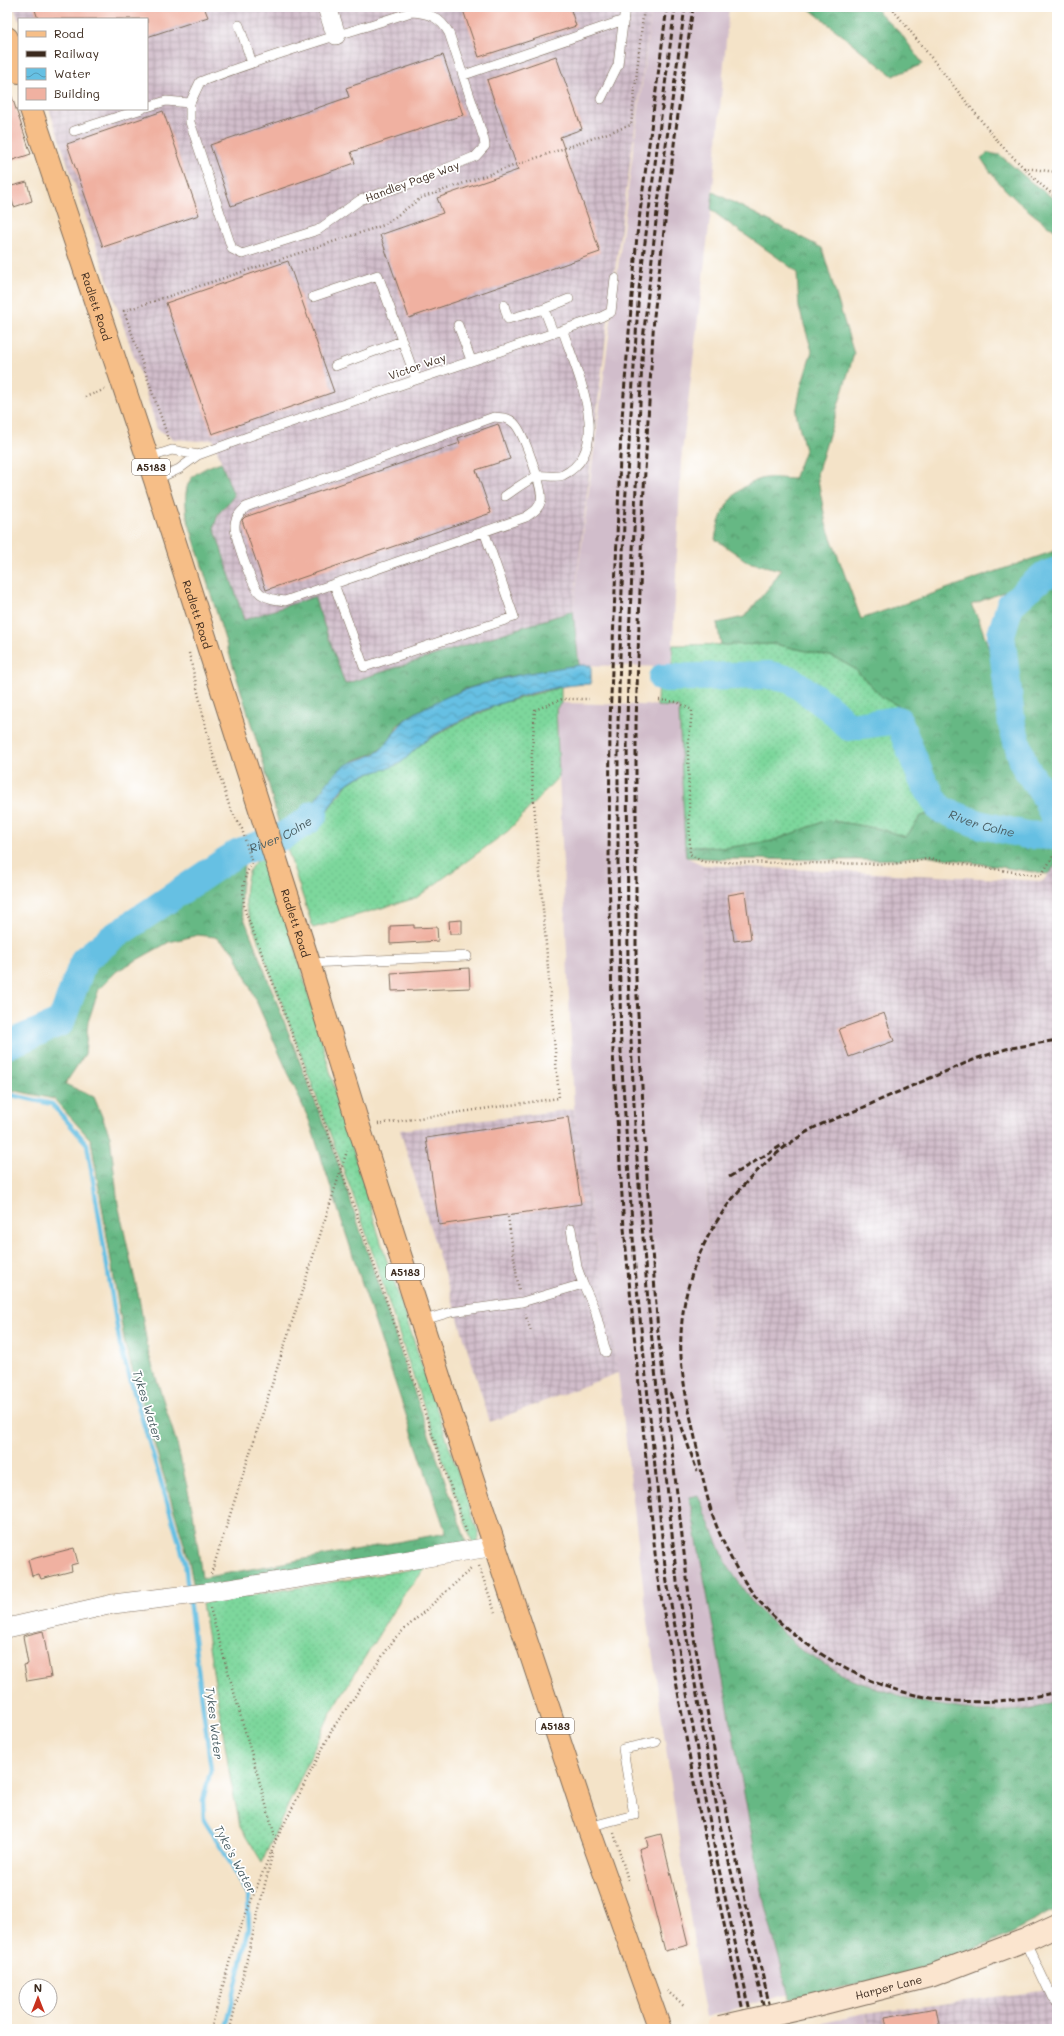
<svg xmlns="http://www.w3.org/2000/svg" width="1064" height="2036" font-family="Mali,sans-serif">
	<style>
		.industrial { fill: url(#industrial-grid) }
		.railway { fill: #d1bdcb }
		.grass { fill: url(#grass-dots); stroke: #5c805d }
		.forest { fill: url(#forest-crowns); stroke: #507151; fill-rule: evenodd }
		.water { fill: url(#water-waves); stroke: #507580 }
		.lines { fill: none; stroke-linecap: round; stroke-linejoin: round }
		.stream { stroke: #66c0e3; stroke-width: 4.5 }
		.river { stroke: #66c0e3; stroke-width: 28 }
		.building { fill: #f0b1a1 }
		.lane-casing { stroke: #7c6b5a; stroke-width: 10 }
		.street-casing { stroke: #7c6b5a; stroke-width: 20 }
		.secondary-casing { stroke: #7c6b5a; stroke-width: 24 }
		.primary-casing { stroke: #7c6b5a; stroke-width: 24 }
		.path { stroke: #7c6b5a; stroke-width: 2.5; stroke-dasharray: 1 3; stroke-linecap: butt }
		.lane { stroke: #fff; stroke-width: 9 }
		.street { stroke: #fff; stroke-width: 19 }
		.secondary { stroke: #fbe5cf; stroke-width: 22 }
		.primary { stroke: #f6be87; stroke-width: 22 }
		.rail { stroke: #3b2a1e; stroke-width: 3; stroke-dasharray: 6 3; stroke-linecap: butt }
		.secondary-bridge-casing { stroke: #7c6b5a; stroke-width: 24; stroke-linecap: butt }
		.secondary-bridge { stroke: #fbe5cf; stroke-width: 22 }
		.labels { text-anchor: middle; dominant-baseline: central; stroke-width: 3.5; stroke-linejoin: round; paint-order: stroke }
		.shield { fill: #fff; stroke: #766a62; stroke-width: 1 }
		.shield-label { font-size: 10px; font-weight: bold; fill: #3b2a1e }
		.street-label { font-size: 11px; fill: #3b2a1e; stroke: #fff }
		.water-label { font-size: 12px; font-style: italic; fill: #4a5e63; stroke: #fff }
	</style>
	<defs>
		<pattern id="industrial-grid" width="8" height="8" patternUnits="userSpaceOnUse"><rect width="8" height="8" fill="#d1bdcb"/><path d="M0 4h8M4 0v8" fill="none" stroke="#ab9aa4"/></pattern>
		<pattern id="grass-dots" width="8" height="8" patternUnits="userSpaceOnUse"><rect width="8" height="8" fill="#7dd79c"/><path d="M2 2h.1M6 6h.1" fill="none" stroke="#6db986" stroke-width="1.8" stroke-linecap="round"/></pattern>
		<pattern id="forest-crowns" width="20" height="18" patternUnits="userSpaceOnUse"><rect width="20" height="18" fill="#66b884"/><path d="M2 6a3 3 0 1 1 6 0M12 15a3 3 0 1 1 6 0" fill="none" stroke="#55966b"/></pattern>
		<pattern id="water-waves" width="16" height="10" patternUnits="userSpaceOnUse"><rect width="16" height="10" fill="#66c0e3"/><path d="M0 5q4-4 8 0t8 0" fill="none" stroke="#559cb7"/></pattern>
	</defs>
	<rect width="100%" height="100%" fill="#fff"/>
	<filter id="ink" filterUnits="userSpaceOnUse"><feTurbulence type="fractalNoise" baseFrequency=".025" numOctaves="2"/><feDisplacementMap in="SourceGraphic" scale="8" xChannelSelector="R" yChannelSelector="G"/><feConvolveMatrix kernelMatrix="1 2 1 2 8 2 1 2 1" color-interpolation-filters="sRGB"/></filter>
	<filter id="wash" filterUnits="userSpaceOnUse"><feTurbulence type="fractalNoise" baseFrequency=".012" numOctaves="4" result="noise"/><feDisplacementMap in="SourceGraphic" scale="16" xChannelSelector="R" yChannelSelector="G"/><feGaussianBlur stdDeviation="0.9" result="paint"/><feColorMatrix in="noise" values="0 0 0 0 0 0 0 0 0 0 0 0 0 0 0 0 0 1.4 0 .05"/><feComposite in="paint" operator="in"/></filter>
	<g filter="url(#wash)">
		<rect width="100%" height="100%" fill="#f4e3c8"/>
		<path class="industrial" d="M14 7H652L608 321 573 611 345 684 314 597 244 620 214 527 218 515 234 496 213 439 199 441 174 439 157 429 142 380 49 109H147V19H19V21Z
			M1057 863V1895L773 1663 712 1369 702 1040 703 865 1043 881Z
			M574 1109 618 1373 490 1422 400 1130Z
			M1054 1985 1057 1988V2029H870L865 2014 1041 1991Z"/>
		<path class="railway" d="M652 7H729L711 210 681 461 672 667 579 665 573 611Z
			M561 703 679 706 686 857 703 865 702 1040 712 1369 773 1663 846 1978 706 2017 700 1986 645 1601 618 1373 574 1109 556 709Z
			M865 2014 869 2029H794Z"/>
		<path class="grass" d="M774 644 834 657 855 669 882 697 909 712 926 761 947 805 940 812 921 816 906 837 880 829 828 820 772 841 725 848 685 846 679 707 657 706 658 667H672L673 645Z
			M561 687V703L556 709 559 776 508 831 416 898 313 928 285 842 302 834 326 812 348 783 359 777 399 763 424 742 456 724 502 703Z
			M266 859 297 954 338 1100 383 1249 479 1535 478 1542 474 1547 413 1376 358 1209 247 910C244 898 245 869 256 862 259 860 263 860 266 859Z
			M427 1567 403 1595 330 1714 262 1862 240 1826 231 1782 202 1603Z"/>
		<path class="forest" d="M807 7H874L902 35 923 64 893 76Z
			M988 153 1000 155 1031 182 1057 201V232C1027 210 1000 190 981 158Z
			M713 192 822 248 854 354 817 474 826 524 861 619 1057 550V567L1039 573 1008 590 971 605 979 620 989 649 1006 753 1028 778 1040 806 1043 822 1034 830 995 821 947 805 926 761 909 712 882 697 855 669 834 657 774 644 721 645 717 623 744 617 771 585 781 570 748 562 715 539C720 511 732 488 761 479 770 476 785 479 794 479L805 450 796 413 801 387 812 351 799 308 797 272C769 250 739 232 711 210Z
			M221 462 234 496 218 514 214 527 244 620 314 597 345 684 573 611 579 665 506 677 465 689 428 706 408 717 397 726 389 742 377 752 355 760 331 779 314 804 303 814 291 822 279 825 263 762 187 517C183 482 187 474 221 462Z
			M1057 575V814L1047 791 1028 763 1015 722 1005 636 1014 608 1045 579Z
			M940 812C977 827 1013 838 1053 840L1057 831V863L1049 873 1046 874 924 855 898 859 868 860 721 859 686 857 685 846 725 848 772 841 828 820 880 829 906 837 921 816Z
			M242 858 244 866 241 890V910L332 1145 406 1368 467 1544 194 1589 189 1561 125 1345 91 1140 54 1099 7 1089V1050L66 1025 88 960ZM198 935 215 937 234 951 309 1120 373 1317 446 1533 202 1578 193 1512 177 1444 149 1355 139 1298 118 1204 110 1136 94 1097 65 1084 85 1054 88 1022 99 989 117 971 169 942Z
			M698 1495 727 1565 754 1605 803 1652 852 1680 915 1701 980 1712 1025 1710 1057 1701V1909L988 1944 911 1972 790 1999 765 1906 689 1497Z"/>
		<path class="water" d="M579 665H591V684C541 684 465 713 424 742 415 748 408 758 399 764 383 772 362 772 348 783 338 791 333 803 326 812 316 827 300 834 285 842L279 825C316 814 316 790 340 769 351 760 368 759 379 751 392 741 395 726 409 717 460 684 520 673 579 665Z"/>
		<g class="lines">
			<path class="stream" d="M7 1094 52 1104 87 1144 120 1345 185 1562 188 1590
				M189 1600 211 1769 203 1800 204 1820 224 1851 248 1897 249 1928 226 2029"/>
			<g class="river">
				<path id="s1" d="M662 678 770 675 791 680 831 709 849 727 898 720 922 779 940 809 978 824 1027 835 1051 836 1056 823 1046 798 1024 765 1012 725 1001 635 1010 605 1043 576 1057 571"/>
				<path id="s2" d="M7 1045 61 1022 84 960 113 937 237 853 283 836 309 820 314 814"/>
			</g>
		</g>
		<g id="blocks">
			<path class="building" d="M34 7H204L208 17 147 37V19H38Z
				M462 7H570L576 26 479 57Z
				M443 55 463 115 351 152 355 163 231 206 210 145 349 97 346 88Z
				M556 56 582 129 560 137 600 252 409 318 380 235 443 213 437 198 518 170 487 80Z
				M9 88 31 154 7 162V89Z
				M163 111 199 215 103 247 67 144Z
				M27 182 32 201 14 207 8 187Z
				M288 261 334 392 212 434 166 303Z
				M498 424 510 459 476 470 491 513 266 590 242 520 245 517 460 443 458 438Z
				M745 892 751 939 734 941 728 895Z
				M462 920V934H450L449 921Z
				M414 925V928L437 927 438 941 390 944V926Z
				M469 968 470 988 392 991 391 973Z
				M884 1013 894 1041 849 1057 839 1029Z
				M568 1117 581 1204 439 1225 426 1138Z
				M74 1548 78 1563 71 1565 72 1571 41 1579 39 1574 32 1576 28 1560Z
				M43 1631 51 1677 27 1681 24 1665 28 1664 23 1636Z
				M661 1834 688 1945 665 1951 639 1849 648 1846 646 1838Z
				M936 2008 940 2029H887L885 2017Z"/>
		</g>
	</g>
	<g filter="url(#ink)">
		<use href="#blocks" fill-opacity="0" stroke="#7c6b5a" stroke-width="1"/>
		<g class="lines">
			<defs>
				<path id="lane" d="M411 12C429 13 440 17 449 33L484 139 485 146 476 156 409 184 360 200 318 230 242 254 232 249 190 122V103L200 82C269 55 341 35 411 12Z
					M239 25 252 63
					M464 75 624 20
					M601 99 618 65 625 7
					M147 107 166 101 190 103
					M74 131 142 109
					M313 297 378 275 416 379
					M504 305 508 319 544 309
					M458 325 471 360
					M553 332 544 309 569 299
					M335 366 402 341
					M494 417C502 418 508 417 514 423 523 431 544 490 541 501 538 510 533 512 526 517L285 601C276 600 268 599 261 594 252 588 234 536 235 525 235 517 241 512 246 507Z
					M198 455 250 436 601 317 611 312 615 278
					M148 458 172 450 198 455 179 469 155 480
					M505 496C513 491 530 477 539 476 546 475 556 478 563 475 615 449 576 371 563 331
					M334 584 364 667 514 617 484 531
					M309 963 467 956
					M583 1284 595 1310 606 1352
					M421 1321 451 1312 522 1302 583 1284 577 1267 571 1229
					M588 1827 634 1815 623 1749 656 1742
					M1025 1940 1052 1997 1057 2002"/>
				<path id="street" d="M327 7 336 35
					M7 1628 113 1604 205 1593 496 1546"/>
				<g id="secondary">
					<path id="s3" d="M808 2007 933 1975 1025 1940 1057 1925"/>
				</g>
				<g id="primary">
					<path d="M7 38 19 72"/>
					<path id="s4" d="M31 109 155 480 309 963 359 1127 454 1423 588 1827 660 2029"/>
				</g>
			</defs>
			<use href="#lane" class="lane-casing"/>
			<use href="#street" class="street-casing"/>
			<use href="#secondary" class="secondary-casing"/>
			<use href="#primary" class="primary-casing"/>
			<path class="path" d="M891 7 999 143 1040 184 1057 198
				M1024 168 1057 172
				M85 397 106 389
				M169 440 124 311 384 225 421 198 631 125 644 7
				M189 653 210 745 230 808 242 829 252 864C242 875 242 898 245 911 327 1116 393 1326 467 1533
				M659 700 677 702 692 710 688 749 690 854 703 862 893 864 928 859 1041 876 1057 850
				M378 1124 559 1098 531 767 535 710 562 699H589
				M508 1217 519 1291
				M525 1314 531 1331
				M479 1566 495 1612
				M211 1574 347 1151
				M210 1608 276 1840 236 1938 211 2029
				M614 1833 628 1880
				M276 1840 333 1728 395 1638 472 1568
				M667 1991 685 2006
				M230 2029 273 1851"/>
			<use href="#lane" class="lane"/>
			<use href="#street" class="street"/>
			<use href="#secondary" class="secondary"/>
			<use href="#primary" class="primary"/>
			<path class="rail" d="M667 7 637 235 621 430 610 723 609 863 613 1053 624 1228 657 1574 698 1805 747 2029
				M675 7 639 289 624 522 618 723V863L621 1054 635 1268 666 1576 715 1851 754 2029
				M685 7 658 203 643 340 629 636 627 723 628 977 636 1146 648 1302 677 1582 720 1825 769 2029
				M693 7 675 136 654 316 642 523 636 724V978L648 1196 658 1332 694 1638 717 1766 745 1900 775 2029
				M729 1177 784 1144
				M670 1393 697 1471
				M709 1506C719 1534 731 1562 747 1585 763 1609 785 1628 807 1644 885 1701 964 1713 1057 1692
				M711 1510C704 1487 700 1463 695 1438 688 1405 679 1370 681 1335 684 1251 736 1177 805 1133 822 1122 844 1116 862 1108 900 1091 939 1074 978 1058L1006 1049 1057 1040"/>
			<defs>
				<path id="secondary-bridge" d="M720 2027 808 2007"/>
			</defs>
			<use href="#secondary-bridge" class="secondary-bridge-casing"/>
			<use href="#secondary-bridge" class="secondary-bridge"/>
		</g>
	</g>
	<g class="labels">
		<g class="shield">
			<rect x="132" y="459" width="38" height="16" rx="3"/>
			<rect x="386" y="1264" width="38" height="16" rx="3"/>
			<rect x="536" y="1718" width="38" height="16" rx="3"/>
		</g>
		<g class="shield-label">
			<text x="151" y="467">A5183</text>
			<text x="405" y="1272">A5183</text>
			<text x="555" y="1726">A5183</text>
		</g>
		<g class="street-label">
			<text transform="translate(412 181) rotate(-20)">Handley Page Way</text>
			<text stroke="none"><textPath href="#s4" startOffset="208">Radlett Road</textPath></text>
			<text transform="translate(417 366) rotate(-19)">Victor Way</text>
			<text stroke="none"><textPath href="#s4" startOffset="532">Radlett Road</textPath></text>
			<text stroke="none"><textPath href="#s4" startOffset="856">Radlett Road</textPath></text>
			<text stroke="none"><textPath href="#s3" startOffset="83">Harper Lane</textPath></text>
		</g>
		<g class="water-label">
			<text stroke="none"><textPath href="#s1" startOffset="397">River Colne</textPath></text>
			<text stroke="none"><textPath href="#s2" startOffset="359">River Colne</textPath></text>
			<text transform="translate(148 1405) rotate(73)">Tykes Water</text>
			<text transform="translate(215 1723) rotate(83)">Tykes Water</text>
			<text transform="translate(236 1859) rotate(62)">Tyke's Water</text>
		</g>
	</g>
	<rect width="1064" height="2036" fill="none" stroke="#fff" stroke-width="24"/>
	<rect x="18" y="18" width="130" height="92" fill="#ffffff" stroke="#b1aaa5"/>
	<rect x="26" y="31" width="20" height="6" fill="#f6be87" stroke="#b1aaa5"/>
	<text x="54" y="38" font-size="12" fill="#3b2a1e">Road</text>
	<rect x="26" y="51" width="20" height="6" fill="#3b2a1e" stroke="#b1aaa5"/>
	<text x="54" y="58" font-size="12" fill="#3b2a1e">Railway</text>
	<rect x="26" y="68" width="20" height="12" fill="url(#water-waves)" stroke="#b1aaa5"/>
	<text x="54" y="78" font-size="12" fill="#3b2a1e">Water</text>
	<rect x="26" y="88" width="20" height="12" fill="#f0b1a1" stroke="#b1aaa5"/>
	<text x="54" y="98" font-size="12" fill="#3b2a1e">Building</text>
	<g transform="translate(38 1998)"><circle r="19" fill="#ffffff" stroke="#b1aaa5"/>
	<path d="M0-3L7 15L0 10L-7 15Z" fill="#c8321e"/>
	<text y="-6" font-size="11" font-weight="bold" text-anchor="middle" fill="#3b2a1e">N</text>
	</g>
</svg>
